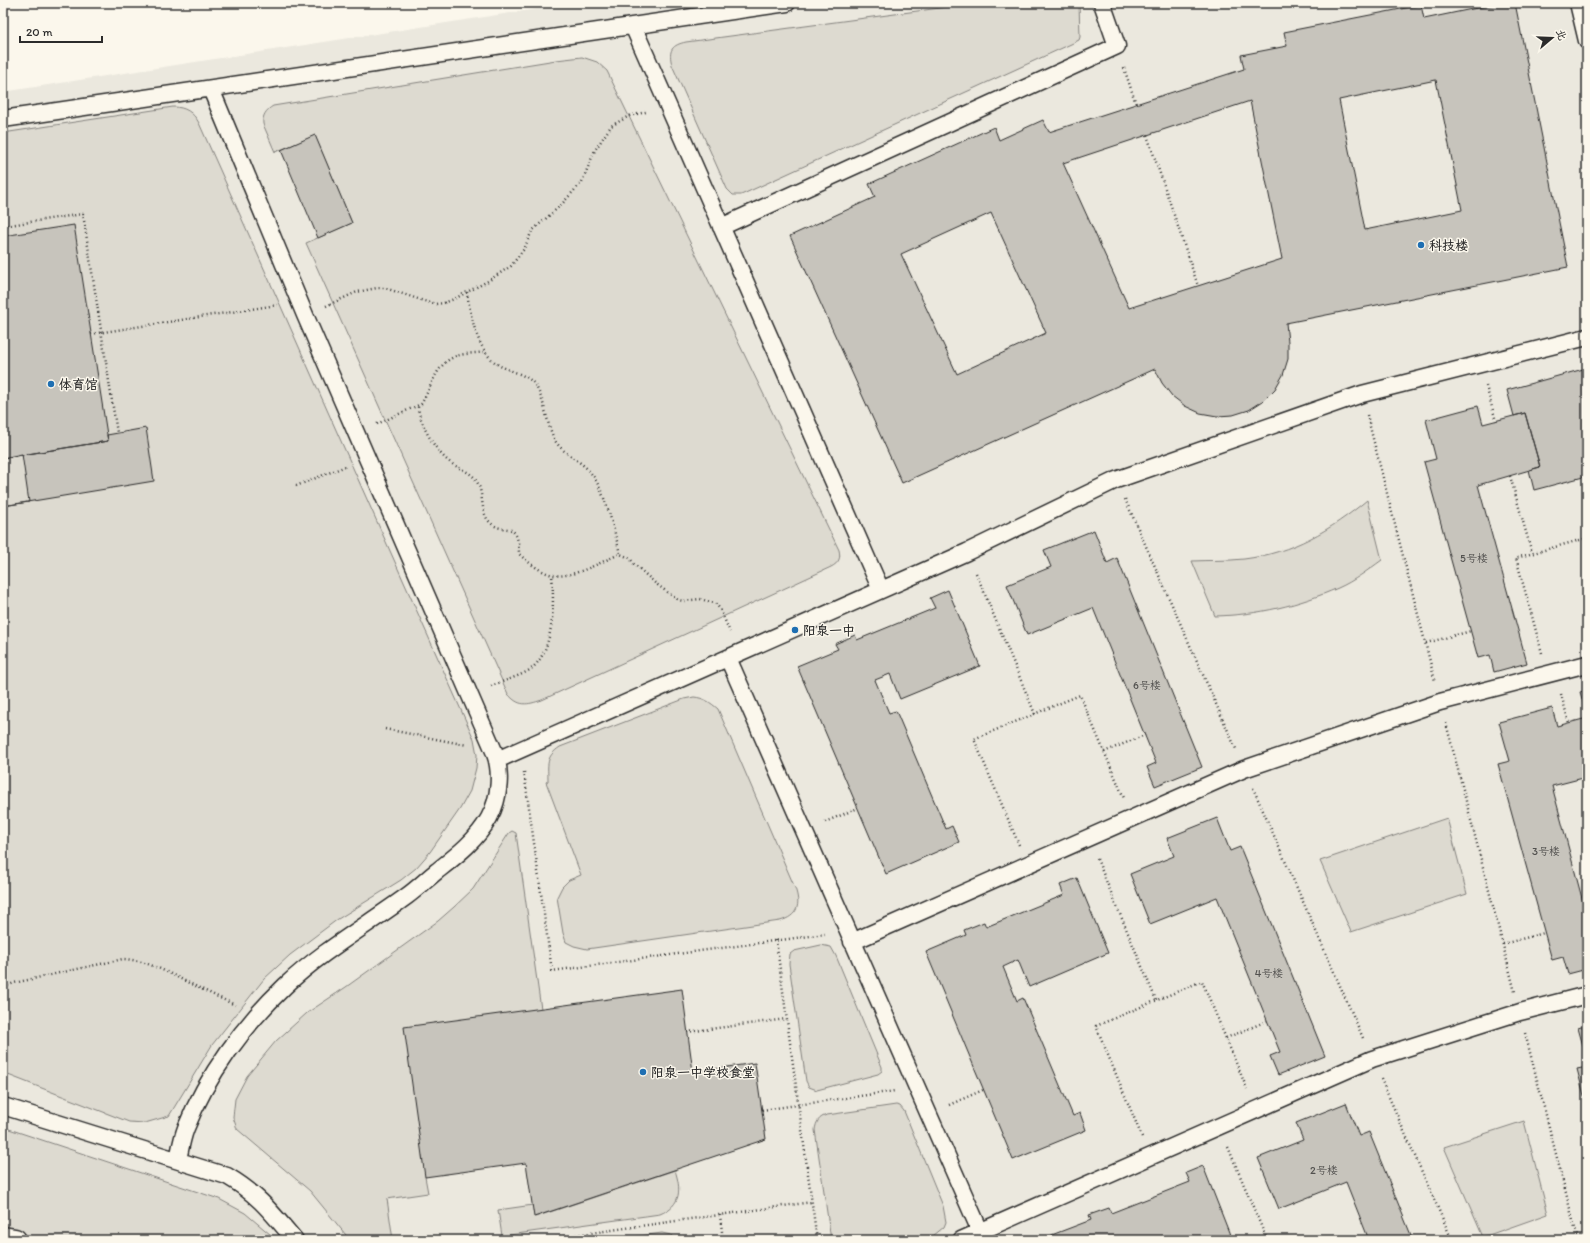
<svg xmlns="http://www.w3.org/2000/svg" width="1590" height="1243" font-family="Itim,'LXGW WenKai TC',sans-serif">
	<style>
		.built { fill: #ebe8de }
		.green { fill: #dddad0; stroke: #84827e }
		.building { fill: #c7c4bc; stroke: #2b2b2b; fill-rule: evenodd }
		.lines { fill: none; stroke-linecap: round; stroke-linejoin: round }
		.lane-casing { stroke: #2b2b2b; stroke-width: 19 }
		.street-casing { stroke: #2b2b2b; stroke-width: 25 }
		.path { stroke: #2b2b2b; stroke-width: 2.5; stroke-dasharray: 1 3; stroke-linecap: butt }
		.lane { stroke: #fbf7ec; stroke-width: 16 }
		.street { stroke: #fbf7ec; stroke-width: 22 }
		.poi-dot { fill: #1f6fb2; stroke: #fbf7ec; stroke-width: 1.5 }
		.labels { text-anchor: middle; dominant-baseline: central; stroke-width: 3; stroke-linejoin: round; paint-order: stroke }
		.number-label { font-size: 11px; fill: #52514f }
		.poi-label { font-size: 13px; font-weight: bold; fill: #2b2b2b; stroke: #fbf7ec; text-anchor: start }
	</style>
	<rect width="100%" height="100%" fill="#fbf7ec"/>
	<filter id="ink" filterUnits="userSpaceOnUse"><feTurbulence type="fractalNoise" baseFrequency=".025" numOctaves="2"/><feDisplacementMap in="SourceGraphic" scale="8" xChannelSelector="R" yChannelSelector="G"/><feConvolveMatrix kernelMatrix="1 2 1 2 8 2 1 2 1" color-interpolation-filters="sRGB"/></filter>
	<g filter="url(#ink)">
		<path class="built" d="M575 3H1587V1240H223L3 1168V92Z"/>
		<path class="green" d="M977 3H1079L1080 37 1079 40 1071 44 741 195H733L727 189 672 65C668 50 672 45 686 42Z
			M582 57 597 62 607 71 839 550C841 558 839 563 831 567L542 700C527 705 519 707 508 694L306 243 352 223 315 136 275 152 263 124C262 116 266 110 273 106L556 60Z
			M173 107C185 107 193 112 199 123L474 739 477 755 476 768 470 791 460 809 430 852 416 868 401 880 338 919 290 955 264 979 212 1045 169 1116 145 1123 129 1122 3 1073V133Z
			M1367 500 1382 560C1368 570 1354 581 1338 588 1299 605 1258 615 1215 616L1192 561C1209 560 1227 561 1244 559 1292 553 1331 530 1367 500Z
			M694 697C704 698 710 702 718 709L795 888C801 905 798 916 780 921L587 949 574 946 566 942 563 933 557 897 562 887 569 880 581 875 546 782 548 781C548 765 545 757 560 747L684 699Z
			M1447 818 1467 894 1351 932 1320 861Z
			M512 831 516 833 541 1009 425 1177 428 1193 387 1199 393 1240H350L310 1191 237 1129 233 1117 235 1099 247 1076 276 1041 307 1013 346 987 438 921 454 907 473 889 509 833Z
			M821 945 831 947 836 956 882 1067V1071L878 1074 817 1090 809 1087 806 1081 789 964 790 954 794 951Z
			M896 1105 900 1106 904 1111 943 1206 946 1222 944 1227 928 1240H831L815 1130C816 1122 819 1117 827 1115Z
			M1524 1121 1548 1214 1483 1237 1444 1147Z
			M3 1127 219 1199 245 1213 277 1240H3Z
			M675 1170C681 1189 682 1205 660 1214L502 1236 498 1210 533 1205 535 1217Z
			M662 1233 671 1235 678 1240H610Z"/>
		<path class="building" d="M1501 3H1515L1568 267 1286 323 1288 342V359L1283 375 1275 389 1263 401 1249 410 1233 415 1217 416 1200 413 1185 406 1172 396 1162 383 1155 369 902 483 790 236 875 197 869 184 994 127 999 140 1043 120 1049 132 1244 69 1241 55 1287 46 1284 32 1421 5 1424 19ZM1436 80 1462 210 1365 230 1339 100ZM1250 101 1282 259 1129 308 1063 163ZM991 213 1046 333 957 374 901 254Z
			M315 135 352 223 318 238 281 150Z
			M74 225 108 441 3 458V236Z
			M1587 368V476L1534 490 1529 470 1540 467 1525 413 1514 416 1507 390Z
			M1478 406 1483 424 1525 413 1540 467 1478 485 1527 663 1494 672 1490 655 1478 658 1424 462 1436 459 1426 420Z
			M146 428 154 481 3 506V458L108 441 107 435Z
			M22 454 29 502 3 506V458Z
			M1094 530 1107 563 1117 558 1202 767 1155 786 1147 767 1156 763 1093 608 1027 635 1007 585 1051 567 1044 550Z
			M948 590 980 666 900 699 890 674 875 680 889 713 896 711 946 829 952 826 959 842 886 874 797 666 838 649 835 644 855 635 857 640 935 608 930 598Z
			M1587 690V716L1580 692Z
			M1552 708 1557 726 1587 718V777L1552 786 1587 917V969L1568 974 1563 957 1552 960 1498 764 1510 761 1499 722Z
			M1217 818 1230 851 1240 847 1325 1056 1278 1075 1270 1056 1280 1052 1217 897 1150 924 1130 874 1174 856 1167 838Z
			M1077 878 1108 953 1029 987 1018 960 1003 967 1017 1001 1023 998 1073 1116 1080 1113 1086 1130 1013 1160 926 952 966 935 964 930 984 922 986 927 1064 895 1060 885Z
			M682 989 693 1072 755 1063 766 1139 534 1217 526 1163 425 1177 404 1027Z
			M1587 1025V1060L1578 1028Z
			M1587 1067V1107L1577 1069Z
			M1346 1103 1359 1136 1369 1132 1413 1240H1369L1346 1182 1279 1209 1258 1158 1303 1140 1296 1123Z
			M1203 1166 1232 1240H1051L1049 1236 1091 1220 1089 1215 1109 1208 1111 1213 1190 1182 1186 1173Z"/>
		<g class="lines">
			<defs>
				<path id="lane" d="M1578 3 1587 41
					M633 26 881 590
					M3 119 787 3
					M721 227 1117 46 1102 3
					M728 658 984 1240
					M497 760 967 552 1116 480 1362 394 1587 337
					M852 942 1244 769 1440 702 1587 664
					M3 1106 227 1176C258 1194 272 1213 295 1240
					M178 1160C180 1150 182 1138 186 1128 207 1075 244 1025 285 986 322 951 366 926 407 896 417 889 427 879 437 871 456 856 477 840 489 818 500 798 502 771 494 751L305 315 211 89
					M961 1240 1372 1059 1520 1012 1587 995"/>
				<path id="street" d="M3 1238 15 1240"/>
			</defs>
			<use href="#lane" class="lane-casing"/>
			<use href="#street" class="street-casing"/>
			<path class="path" d="M1124 68 1136 104
				M1147 135 1198 286
				M3 226 83 214 117 433
				M467 292C470 314 477 350 496 363 499 366 503 367 507 369 516 373 529 376 535 385 546 402 546 425 556 442 565 455 580 460 590 472 604 488 615 532 620 554
				M326 306 357 292 377 288H385L424 301 436 304 444 303 454 299 488 281 511 266 524 249 532 231 561 205 582 182 595 150 611 126 629 116 646 112
				M91 334 277 305
				M1486 386 1496 421
				M418 407C420 424 436 453 451 463 459 469 470 471 476 480 484 492 480 509 488 520 502 538 518 515 519 554 528 562 540 572 553 575 573 579 602 561 620 554L630 558 634 564 655 583 678 600 684 601 700 599 715 603 720 609 730 632
				M1367 415 1435 681
				M377 424 421 404C434 384 436 357 466 354 472 353 479 353 485 352
				M1510 476 1532 553
				M296 486 346 466
				M1125 499 1236 749
				M976 573 1035 714
				M1426 643 1471 631
				M1542 653 1516 558 1587 538
				M491 686C503 681 521 676 531 669 555 650 554 602 552 575
				M1561 694 1569 723
				M1446 723 1515 992
				M385 729 467 745
				M1104 752 1145 735
				M524 772 552 971 825 934
				M1584 777 1587 787
				M1253 788 1363 1038
				M825 822 858 808
				M1019 845 974 739 1080 695 1124 798
				M1097 859 1156 1000
				M776 940 817 1240
				M1503 944 1544 933
				M3 992 7 986 14 983 123 959C145 960 165 971 185 981 201 989 218 997 235 1005
				M687 1032 786 1019
				M1525 1033 1578 1240
				M1226 1038 1267 1021
				M1381 1079 1452 1240
				M949 1105 983 1090
				M762 1110 895 1091
				M1142 1137 1096 1026 1202 981 1247 1089
				M1228 1147 1267 1240
				M720 1215 723 1240
				M540 1240 812 1202"/>
			<use href="#lane" class="lane"/>
			<use href="#street" class="street"/>
		</g>
	</g>
	<g class="poi-dot">
		<circle cx="1421" cy="245" r="4"/>
		<circle cx="51" cy="384" r="4"/>
		<circle cx="795" cy="630" r="4"/>
		<circle cx="643" cy="1072" r="4"/>
	</g>
	<g class="labels">
		<g class="number-label">
			<text x="1474" y="558">5号楼</text>
			<text x="1147" y="685">6号楼</text>
			<text x="1546" y="851">3号楼</text>
			<text x="1269" y="973">4号楼</text>
			<text x="1324" y="1170">2号楼</text>
		</g>
		<g class="poi-label">
			<text x="1429" y="245">科技楼</text>
			<text x="59" y="384">体育馆</text>
			<text x="803" y="630">阳泉一中</text>
			<text x="651" y="1072">阳泉一中学校食堂</text>
		</g>
	</g>
	<rect width="1590" height="1243" fill="none" stroke="#fbf7ec" stroke-width="16"/>
	<rect x="8" y="8" width="1574" height="1227" fill="none" stroke="#2b2b2b" stroke-width="1.5" filter="url(#ink)"/>
	<g transform="translate(1552 38) rotate(71)" stroke="#fbf7ec" stroke-width="3" paint-order="stroke">
	<path d="M0-3L7 15L0 10L-7 15Z" fill="#2b2b2b"/>
	<text y="-6" font-size="11" font-weight="bold" text-anchor="middle" fill="#2b2b2b">北</text>
	</g>
	<path d="M20 36v6h82v-6" fill="none" stroke="#2b2b2b" stroke-width="2"/>
	<text x="26" y="36" font-size="12" fill="#2b2b2b" stroke="#fbf7ec" stroke-width="3" paint-order="stroke">20 m</text>
</svg>
